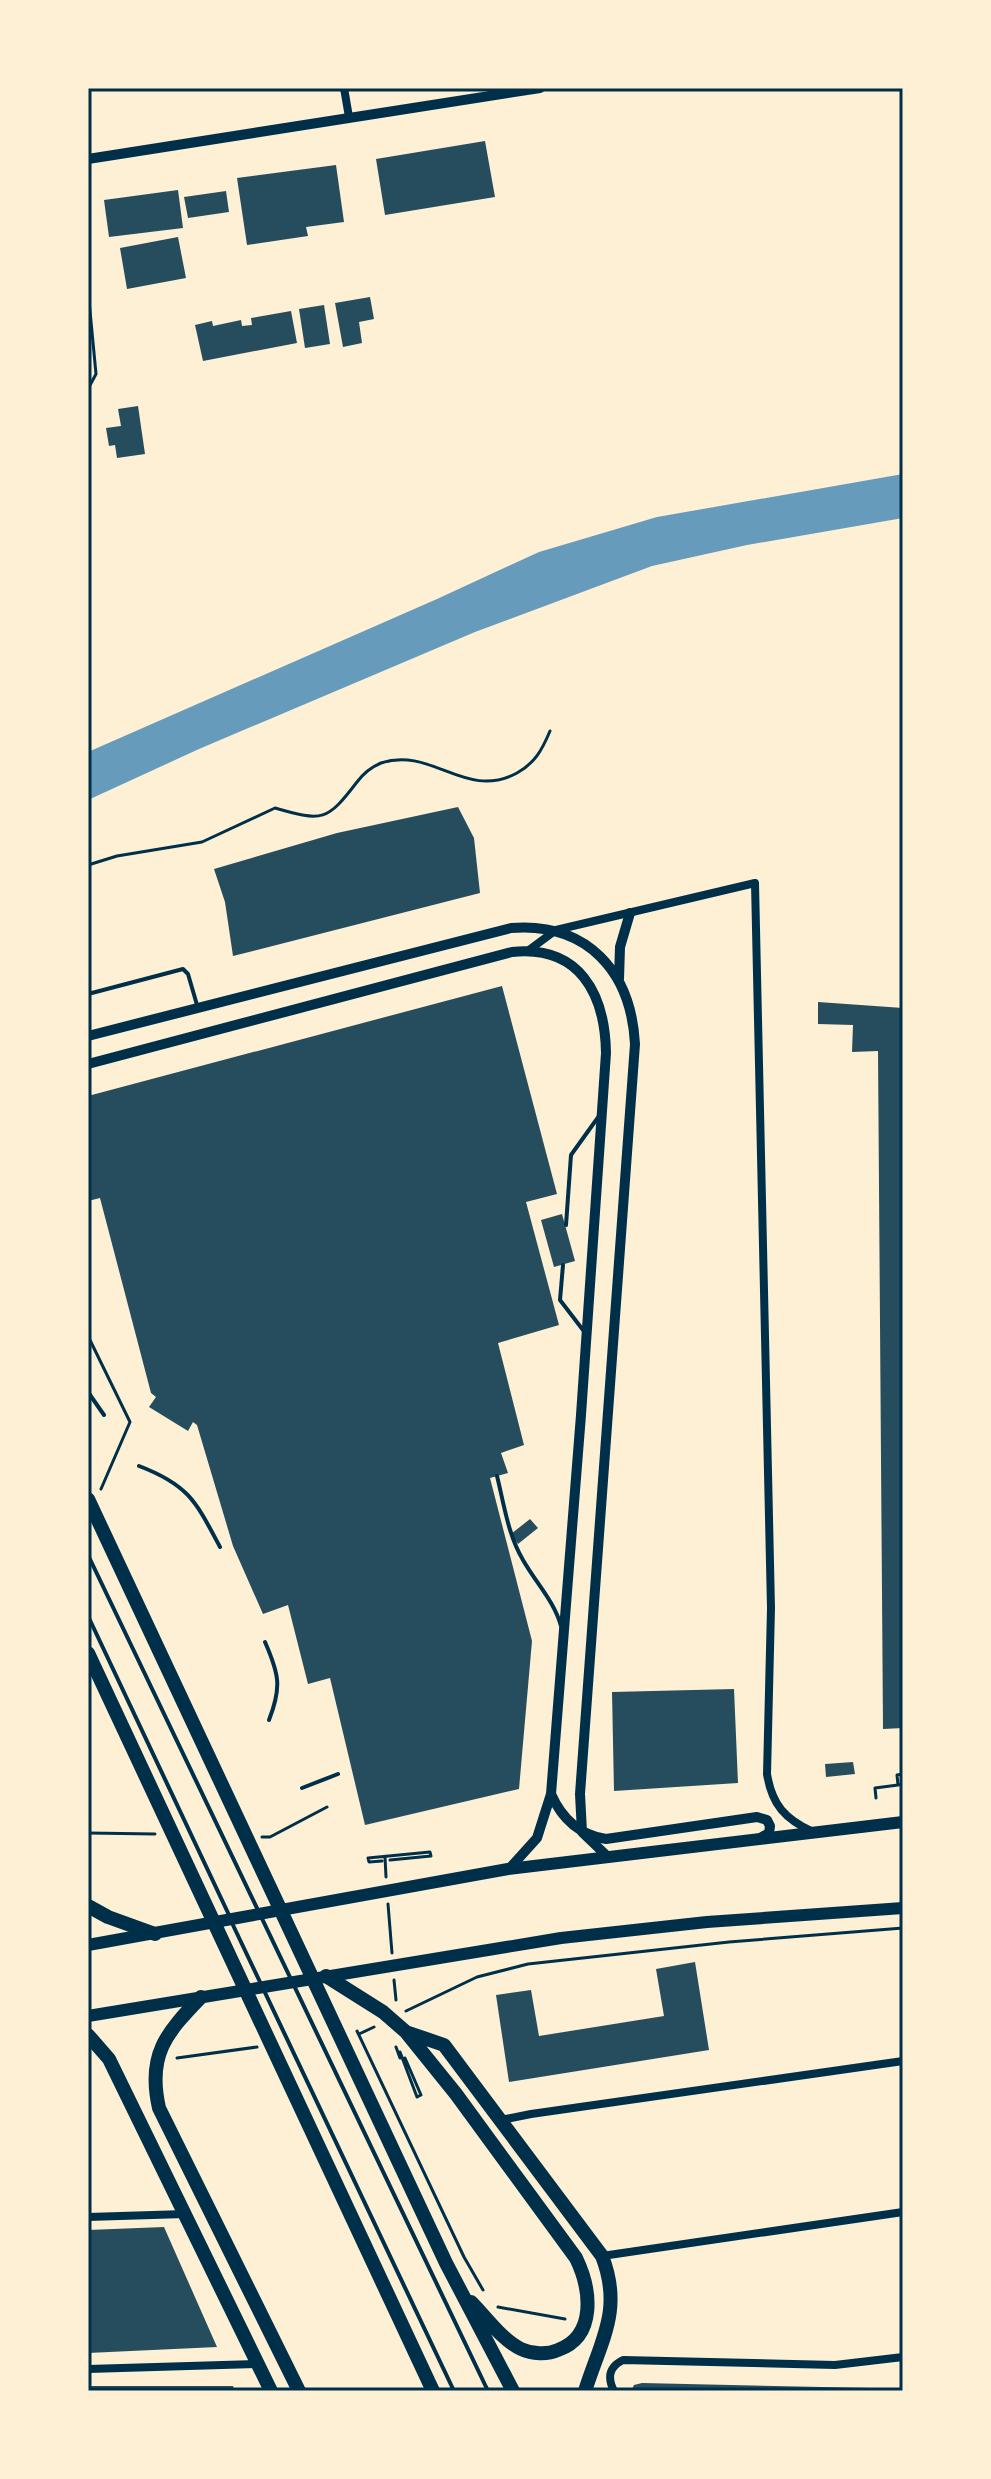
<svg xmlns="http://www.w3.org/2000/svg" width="991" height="2479" font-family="Barlow,sans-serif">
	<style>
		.water { fill: #669bbc }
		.building { fill: #264d5e }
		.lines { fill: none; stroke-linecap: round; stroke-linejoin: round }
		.path { stroke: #003049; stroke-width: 3 }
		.service { stroke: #003049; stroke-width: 4 }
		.minor { stroke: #003049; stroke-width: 8 }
		.tertiary { stroke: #003049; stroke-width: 10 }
		.primary { stroke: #003049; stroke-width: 12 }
		.trunk { stroke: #003049; stroke-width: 14 }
		.neatline { fill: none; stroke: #003049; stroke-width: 3 }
	</style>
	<rect width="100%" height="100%" fill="#fdf0d5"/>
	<path class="water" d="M903 474V518L747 545 652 566 475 632 199 749 88 800V752L437 599 539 552 657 517Z"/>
	<path class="building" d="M485 141 495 197 385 215 376 159Z
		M336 165 344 222 306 227 308 236 247 245 237 178Z
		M178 190 183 228 109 237 104 200Z
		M226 191 229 212 188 218 184 197Z
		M178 237 186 278 127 289 120 248Z
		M370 297 374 319 359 322 362 343 343 347 335 303Z
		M324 305 330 344 305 348 299 309Z
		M291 311 297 343 203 361 195 325 212 321 213 326 241 320 242 326 252 325 251 318Z
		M138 406 145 454 117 458 115 445 109 446 106 428 121 426 118 409Z
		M458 807 474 838 480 893 233 956 225 902 214 869 337 833Z
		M502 986 557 1194 526 1202 559 1325 498 1343 524 1445 501 1453 508 1473 490 1478 532 1641 519 1789 365 1825 330 1678 308 1684 288 1605 263 1614 233 1546 197 1425 193 1422 188 1431 149 1407 156 1397 151 1393 100 1198 88 1201V1096Z
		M818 1002 903 1008V1728L883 1729 878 1051 852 1052 853 1025 818 1024Z
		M562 1214 575 1261 554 1267 541 1220Z
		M530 1519 538 1528 518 1544 511 1534Z
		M734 1689 738 1783 614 1791 612 1692Z
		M853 1762 855 1774 826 1777 825 1764Z
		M695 1962 709 2050 509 2082 496 1995 531 1990 539 2036 664 2016 656 1969Z
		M164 2227 217 2347 88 2353V2230Z
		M642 2383 870 2388V2391H631L634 2385Z
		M88 2386H233L235 2391H88Z"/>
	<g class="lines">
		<path class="path" d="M88 290 96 374 88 389
			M88 865 117 856 202 842 275 808C323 822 327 821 357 782 363 774 371 767 381 763 432 746 465 801 517 773 535 763 542 750 550 731
			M88 1336 130 1422 101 1489
			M903 1774 897 1775 898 1785 903 1784
			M876 1798 875 1788 898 1785
			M88 1833 155 1834
			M262 1837H270L327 1807
			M385 1857 386 1877
			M382 1861 369 1862 368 1858 430 1852 431 1856 390 1860
			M388 1904 392 1953
			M394 1980 396 2000
			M406 2011 477 1977 528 1964 729 1942 903 1928
			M357 2031 464 2257 483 2290
			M359 2034 374 2027
			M396 2047 400 2058
			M400 2052 417 2097 421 2095 405 2058
			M177 2058 257 2047
			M498 2307 565 2319"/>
		<path class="service" d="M88 994 183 969 188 974 197 1005
			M566 1225 571 1155 599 1116
			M563 1265 560 1300 583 1330
			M88 1392 104 1415
			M139 1466C189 1485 196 1502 220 1547
			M497 1476C504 1504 508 1535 523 1560 536 1583 554 1601 561 1626
			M88 1555 488 2391
			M88 1616 229 1915
			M265 1642C279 1674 282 1687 269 1720
			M302 1788 338 1774
			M232 1923 454 2391"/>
		<path class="minor" d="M344 88 349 117
			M529 950 556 930 755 883 771 1608 767 1774C772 1805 785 1819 813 1832
			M501 2120 531 2114 903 2061
			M88 2217 185 2214
			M602 2256 903 2212
			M88 2369 258 2364
			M614 2391C607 2377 609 2367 623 2360L835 2365 903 2357"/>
		<path class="tertiary" d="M88 159 540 88
			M619 979 620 947 630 913
			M88 1036 511 928C587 922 631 971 635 1044L580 1794 582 1832 607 1856
			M88 1064 512 952C579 945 605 993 606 1053L581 1415 551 1794 537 1838 509 1869
			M551 1794C562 1819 579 1835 606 1839L757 1817 767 1820 770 1826 769 1833 760 1838"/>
		<path class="primary" d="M88 1945 508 1869 903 1822
			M88 2016 561 1938 707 1922 903 1908"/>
		<path class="trunk" d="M88 1499 446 2263 513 2391
			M88 1653 433 2391
			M88 1906 108 1917 155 1934
			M326 1976 383 2012 406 2032 456 2094 576 2258C591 2289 597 2336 558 2350 547 2355 532 2354 521 2349 502 2340 486 2317 471 2302
			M201 1997C166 2033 147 2055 159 2108L299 2391
			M406 2032 444 2045 602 2256C623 2310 601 2340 585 2391
			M88 2035 109 2059 271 2391"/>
	</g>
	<rect width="991" height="2479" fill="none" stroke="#fdf0d5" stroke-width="180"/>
	<rect x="90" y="90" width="811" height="2299" class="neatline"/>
</svg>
